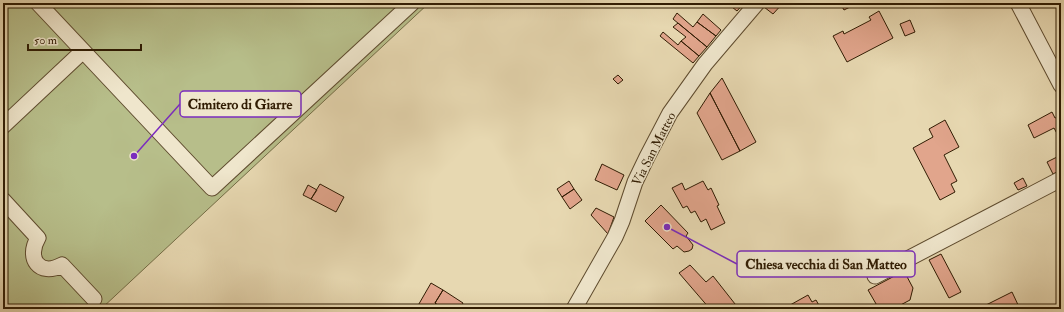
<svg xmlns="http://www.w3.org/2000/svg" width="1064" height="312" font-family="'IM FELL Double Pica',serif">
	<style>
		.green { fill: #b7be8a; stroke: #746d46 }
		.building { fill: #e1a58c; stroke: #301c03 }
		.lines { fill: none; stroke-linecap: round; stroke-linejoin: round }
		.minor-casing { stroke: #5e4b2e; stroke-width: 17 }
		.minor { stroke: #efe6cc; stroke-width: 15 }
		.labels { text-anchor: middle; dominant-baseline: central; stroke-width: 3; stroke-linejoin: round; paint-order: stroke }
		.street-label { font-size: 13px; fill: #301c03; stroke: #efe6cc }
		.leader { fill: none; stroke: #7b2cbf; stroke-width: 1.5 }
		.callout-dot { fill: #7b2cbf; stroke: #efe6cc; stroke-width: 1.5 }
		.callout { fill: #efe6cc; stroke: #7b2cbf; stroke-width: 1.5 }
		.callout-label { font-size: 14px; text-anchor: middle; font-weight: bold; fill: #301c03 }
	</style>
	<rect width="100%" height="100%" fill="#e7d8b1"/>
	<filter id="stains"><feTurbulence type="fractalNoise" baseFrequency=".005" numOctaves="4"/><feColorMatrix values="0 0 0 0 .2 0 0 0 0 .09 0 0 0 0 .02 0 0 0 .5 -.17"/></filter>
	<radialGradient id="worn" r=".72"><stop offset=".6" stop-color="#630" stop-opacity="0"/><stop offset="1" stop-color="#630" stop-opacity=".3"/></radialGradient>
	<path class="green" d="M3 3H429L101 309H3Z"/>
	<path class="building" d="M727 3H744L737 11Z
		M768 3H783L773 14 764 7Z
		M840 3H858L844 10Z
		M879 11 893 38 847 62 833 36 843 31 844 34 871 20 869 17Z
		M677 13 693 27 697 22 716 36 707 47 673 19Z
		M703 14 721 30 716 36 697 22Z
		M910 20 915 32 905 36 900 24Z
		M678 23 707 47 699 56 681 41 686 37 673 27Z
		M663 32 678 45 681 41 699 56 693 63 660 36Z
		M618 75 623 80 618 84 613 79Z
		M722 78 756 142 740 151 710 93Z
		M710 93 740 151 722 160 697 113Z
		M1052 112 1055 118 1061 116V141L1054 128 1034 138 1028 125Z
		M945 120 959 147 944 155 957 181 951 184 955 192 940 200 913 148 933 137 929 129Z
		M1061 155V170L1053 174 1047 162Z
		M602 164 624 175 617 190 595 180Z
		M1023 178 1027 186 1018 190 1014 183Z
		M569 181 574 189 562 197 557 189Z
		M703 181 708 190 711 188 719 205 717 206 725 223 711 230 706 219 701 222 695 211 691 213 687 206 683 208 672 188 682 183 685 190Z
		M320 184 344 197 336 212 311 199Z
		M308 185 317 190 311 199 303 195Z
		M574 189 582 200 570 209 562 197Z
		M661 205 688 233 686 236 693 245 692 249 689 251 684 252 677 246 673 249 645 221Z
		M596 208 614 217 608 234 591 215Z
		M941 254 961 292 949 298 929 260Z
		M690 265 706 282 713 276 739 309H710L679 273Z
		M904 271 913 288 910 300 893 309H879L868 290Z
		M431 283 443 290 435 303 440 307 438 309H416Z
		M443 290 463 303 460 309H438L440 307 435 303Z
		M1012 292 1020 309H985L984 306Z
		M808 295 812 302 816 300 821 309H783Z"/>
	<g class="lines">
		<defs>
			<path id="minor" d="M38 3 212 188 412 3
				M1018 3 1061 85
				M3 126 83 51
				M3 200 38 238C26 258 39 277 62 265L94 299
				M875 276 1061 179
				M574 309 615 237 622 221 635 182 647 157 670 113 705 64 757 3"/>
		</defs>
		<use href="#minor" class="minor-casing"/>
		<use href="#minor" class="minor"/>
	</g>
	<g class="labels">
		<g class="street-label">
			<text transform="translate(654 149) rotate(-63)">Via San Matteo</text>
		</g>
	</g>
	<path class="leader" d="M134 156L180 104M667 227L737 264"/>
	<g class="callout-dot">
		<circle cx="134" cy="156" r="4"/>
		<circle cx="667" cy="227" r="4"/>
	</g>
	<g class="callout">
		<rect x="180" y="91" width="121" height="26" rx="4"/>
		<rect x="737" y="251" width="178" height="26" rx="4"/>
	</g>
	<g class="callout-label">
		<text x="240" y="109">Cimitero di Giarre</text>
		<text x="826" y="269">Chiesa vecchia di San Matteo</text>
	</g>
	<rect width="1064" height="312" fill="none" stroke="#e7d8b1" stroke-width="16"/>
	<rect x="4" y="4" width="1056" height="304" fill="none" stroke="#301c03" stroke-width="2"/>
	<rect x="8" y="8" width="1048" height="296" fill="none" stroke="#301c03"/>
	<path d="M28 44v6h113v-6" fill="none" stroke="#301c03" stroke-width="2"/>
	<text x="34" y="44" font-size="12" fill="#301c03" stroke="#efe6cc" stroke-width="3" paint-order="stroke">50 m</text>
	<rect width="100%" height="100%" filter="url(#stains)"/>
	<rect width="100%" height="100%" fill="url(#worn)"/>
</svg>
